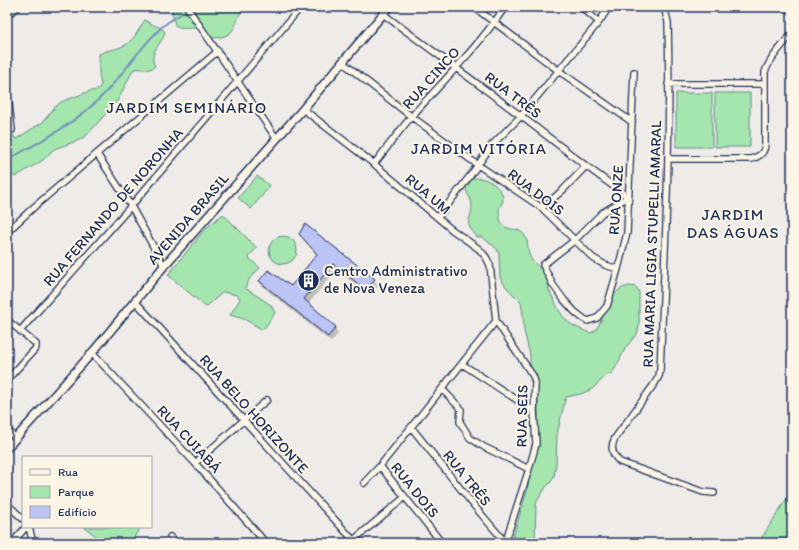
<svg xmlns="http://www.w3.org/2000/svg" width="799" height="550" font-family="Itim,sans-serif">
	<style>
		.green { fill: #a5e6af; stroke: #608a86 }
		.shadow { fill: #0003 }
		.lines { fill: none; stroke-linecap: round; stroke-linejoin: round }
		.stream { stroke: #7293ba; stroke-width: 2 }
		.building { fill: #bcc3f5; stroke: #1b2f5e }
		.minor-casing { stroke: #1b2f5e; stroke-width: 8 }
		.tertiary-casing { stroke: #1b2f5e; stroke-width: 10 }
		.minor { stroke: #fcf5e5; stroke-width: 5.5 }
		.tertiary { stroke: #fcf5e5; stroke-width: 7 }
		.labels { text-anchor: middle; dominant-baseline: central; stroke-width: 4; stroke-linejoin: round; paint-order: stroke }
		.street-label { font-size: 15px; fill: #1b2f5e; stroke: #fcf5e5 }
		.poi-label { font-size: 15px; fill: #1b2f5e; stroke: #fcf5e5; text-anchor: start }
		.neighbourhood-label { font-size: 16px; letter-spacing: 1px; fill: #1b2f5e; stroke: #fcf5e5 }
	</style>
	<rect width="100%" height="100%" fill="#efebe8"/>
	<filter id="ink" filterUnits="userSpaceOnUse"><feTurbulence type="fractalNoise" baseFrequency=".025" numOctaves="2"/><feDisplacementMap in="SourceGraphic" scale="8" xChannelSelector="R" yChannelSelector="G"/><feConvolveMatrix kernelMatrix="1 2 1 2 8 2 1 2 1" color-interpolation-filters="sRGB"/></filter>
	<g filter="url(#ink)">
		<path class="green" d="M171 7H247C232 14 243 38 212 38 208 34 204 29 198 28 190 25 184 31 175 25Z
			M145 20C151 26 160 25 165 32 163 43 147 53 155 66 148 73 141 66 133 70L118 100 86 136 77 141 54 149 43 160 15 177 7 171V117L11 133 16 139 43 122 53 109 61 102 90 91 98 90 101 85 99 74V54C106 50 114 50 121 47 132 44 139 29 145 20Z
			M676 93H712V147H676Z
			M715 93H750V147H715Z
			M257 176 270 186 251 209 238 198Z
			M471 178C475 178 480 178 484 179 496 183 510 196 499 208 499 239 517 222 525 236 529 242 527 250 530 257 533 264 542 268 546 276 548 280 548 286 549 290 551 294 553 298 555 302 564 322 570 325 590 333L595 331C606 317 611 280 636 287L639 292V327L637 334 626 347 616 367 612 373 606 376 592 389 581 394 566 397 565 400 557 434 556 464 554 476 551 482 546 487 536 503 535 543H511L527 491 529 477 531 450 538 418V401L530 364V355L524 331 523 315 521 302 507 288 500 278 499 254 497 249 482 237H477C462 220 472 221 472 205 471 194 460 192 471 178Z
			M223 214 257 248 248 257 260 268 250 278 245 288 271 305 275 313 263 330 244 319 230 315 240 299 237 295 223 292 206 307 168 275 205 229Z
			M269 250a14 14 0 1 1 28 0a14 14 0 1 1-28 0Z
			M792 490V543H755L761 539Z
			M84 527H141L130 543H105Z"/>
		<path class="shadow" d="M300 234 374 280 378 286 370 295 336 270 308 304 335 328 338 334 331 342 263 287 260 281 291 288 317 255 304 240Z"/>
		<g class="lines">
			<path class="stream" d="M191 8 193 7
				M7 160C42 141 78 122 105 93 125 72 140 47 161 28 167 22 174 18 181 14"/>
		</g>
		<path class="building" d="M305 224 375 279 366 290 333 264 304 299 336 327 328 337 259 281 268 270 291 286 317 254 299 234Z"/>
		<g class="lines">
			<defs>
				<path id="minor" d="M187 7 276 138
					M474 7 559 71 632 122
					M581 7 599 22
					M664 7 668 22C671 138 665 254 660 370L659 376 655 383 615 438C610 447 612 455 620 462L703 492 714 493
					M383 14 521 116 586 166 628 197 602 213 575 240 543 265 553 285 564 300 575 312 584 319 588 321 597 318 607 306 618 269 627 233 634 72
					M7 15 18 7
					M342 62 412 117 478 165 542 208 593 258 605 265 618 269
					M668 84H764
					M7 88 12 130
					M303 109 374 164 451 229 479 249 486 257 490 265 496 321 533 376 535 382 534 411 536 444 529 469 505 543
					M97 154 131 206 164 266
					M668 159H751C759 157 765 153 765 144V72C770 58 782 46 792 34
					M374 164C387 148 399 131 412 116 444 80 478 47 505 7
					M542 208 563 190 586 166
					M438 217 470 176 492 145 521 116 599 22 609 7
					M7 232 34 207 218 51
					M135 301 356 543
					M7 320 36 344V348L7 380
					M20 331 131 206 301 7
					M92 353 195 463 266 543
					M462 364 534 411
					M442 389 461 409 460 422 470 438 484 447 529 469
					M411 427 476 508 505 542
					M7 430 16 438
					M195 463 267 400
					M380 466 442 543
					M364 483 380 466 496 321
					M7 504 23 519
					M29 527 33 543
					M170 537 176 543
					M12 543 26 527
					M350 543 405 497"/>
				<path id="tertiary" d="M7 448 92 353 164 266 303 109 389 7"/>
			</defs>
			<use href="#minor" class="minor-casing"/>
			<use href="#tertiary" class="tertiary-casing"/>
			<use href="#minor" class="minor"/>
			<use href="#tertiary" class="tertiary"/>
		</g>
	</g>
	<defs>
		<symbol id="building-disc" viewBox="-11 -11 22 22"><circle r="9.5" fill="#1b2f5e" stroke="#fcf5e5"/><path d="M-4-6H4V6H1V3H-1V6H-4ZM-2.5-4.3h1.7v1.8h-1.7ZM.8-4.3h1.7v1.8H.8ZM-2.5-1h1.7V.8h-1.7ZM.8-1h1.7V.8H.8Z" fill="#fff"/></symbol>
	</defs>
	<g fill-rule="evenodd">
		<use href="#building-disc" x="296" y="268" width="25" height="25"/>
	</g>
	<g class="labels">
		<g class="street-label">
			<text transform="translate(431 78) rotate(-48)">RUA CINCO</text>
			<text transform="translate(513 95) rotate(37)">RUA TRÊS</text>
			<text transform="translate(536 192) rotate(37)">RUA DOIS</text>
			<text transform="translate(428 194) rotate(40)">RUA UM</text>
			<text transform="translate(616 200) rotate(-86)">RUA ONZE</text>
			<text transform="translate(113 207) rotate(-49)">RUA FERNANDO DE NORONHA</text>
			<text transform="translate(188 219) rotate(-49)">AVENIDA BRASIL</text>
			<text transform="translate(652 244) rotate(-88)">RUA MARIA LIGIA STUPELLI AMARAL</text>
			<text transform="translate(254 414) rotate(48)">RUA BELO HORIZONTE</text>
			<text transform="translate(522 416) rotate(-89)">RUA SEIS</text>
			<text transform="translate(189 439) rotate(47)">RUA CUIABÁ</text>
			<text transform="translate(467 478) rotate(51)">RUA TRÊS</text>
			<text transform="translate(415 490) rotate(51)">RUA DOIS</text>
		</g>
		<g class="poi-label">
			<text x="324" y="271">Centro Administrativo<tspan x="324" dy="17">de Nova Veneza</tspan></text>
		</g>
		<g class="neighbourhood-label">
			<text x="187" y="107">JARDIM SEMINÁRIO</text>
			<text x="479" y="148">JARDIM VITÓRIA</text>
			<text x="733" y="214">JARDIM<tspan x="733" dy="18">DAS ÁGUAS</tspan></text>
		</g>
	</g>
	<rect width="799" height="550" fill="none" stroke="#fcf5e5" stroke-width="24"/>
	<rect x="12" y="12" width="775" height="526" fill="none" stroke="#1b2f5e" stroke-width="1.5" filter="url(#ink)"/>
	<rect x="22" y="456" width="130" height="72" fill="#fcf5e5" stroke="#a2a6af"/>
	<rect x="30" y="469" width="20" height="6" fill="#fcf5e5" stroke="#a2a6af"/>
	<text x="58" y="476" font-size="12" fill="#1b2f5e">Rua</text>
	<rect x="30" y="486" width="20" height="12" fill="#a5e6af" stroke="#a2a6af"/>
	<text x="58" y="496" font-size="12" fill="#1b2f5e">Parque</text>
	<rect x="30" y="506" width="20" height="12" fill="#bcc3f5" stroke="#a2a6af"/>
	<text x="58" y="516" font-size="12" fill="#1b2f5e">Edifício</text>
</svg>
